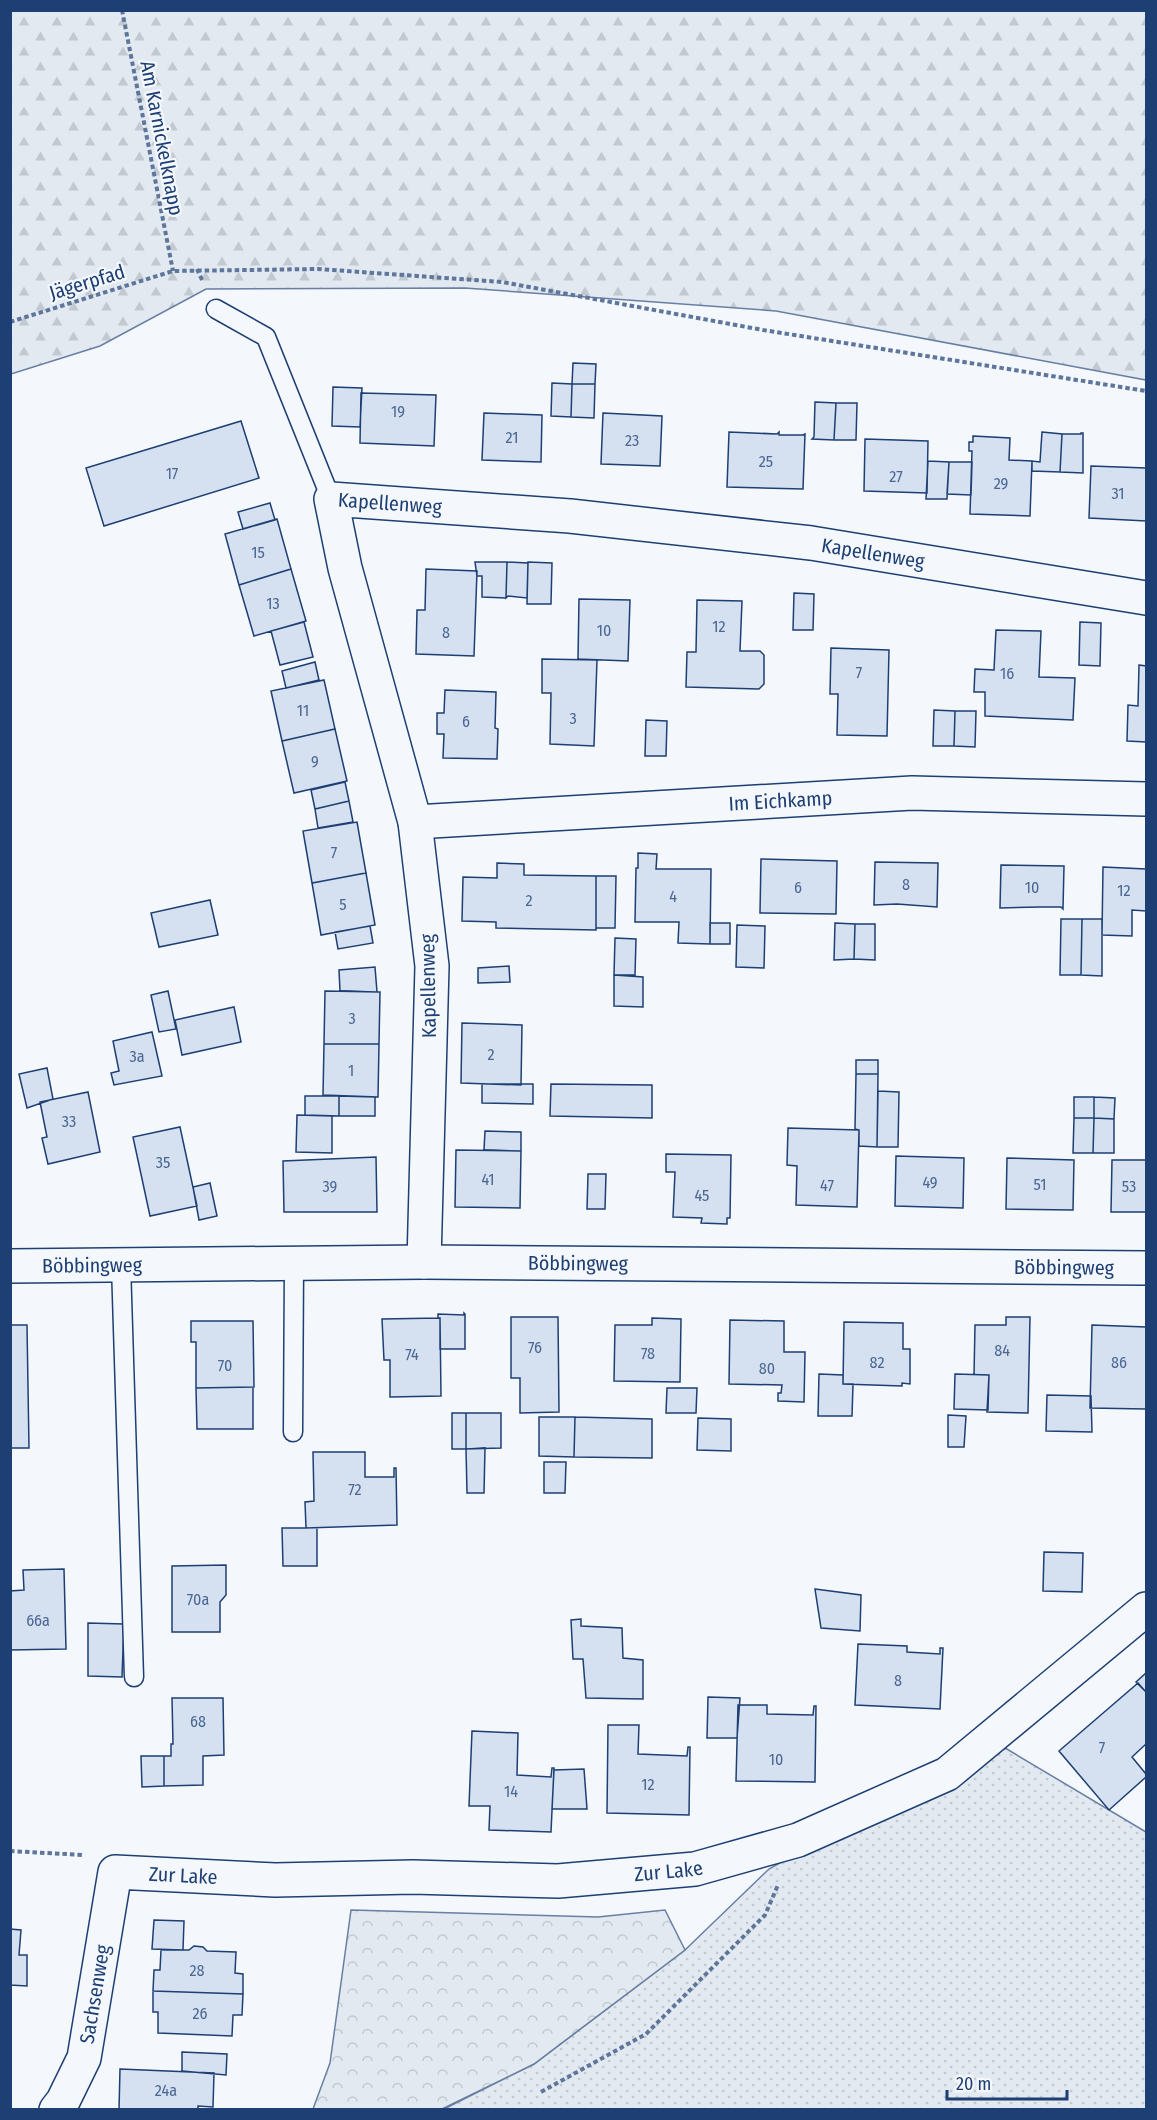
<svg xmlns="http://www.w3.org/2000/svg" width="1157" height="2120" font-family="'Fira Sans Condensed',sans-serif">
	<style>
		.grass { fill: url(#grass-dots); stroke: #687fa3; stroke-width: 1.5 }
		.forest { fill: url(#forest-firs); stroke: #687fa3; stroke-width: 1.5 }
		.park { fill: url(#park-crowns); stroke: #687fa3; stroke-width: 1.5 }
		.building { fill: #d5e0f0; stroke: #1d3f73; stroke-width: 1.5 }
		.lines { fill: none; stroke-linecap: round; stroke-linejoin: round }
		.lane-casing { stroke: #1d3f73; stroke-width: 21 }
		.street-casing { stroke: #1d3f73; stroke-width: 36 }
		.path { stroke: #5e769c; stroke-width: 4; stroke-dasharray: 4.5 3; stroke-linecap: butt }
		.lane { stroke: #f4f7fb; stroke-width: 18 }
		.street { stroke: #f4f7fb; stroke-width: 33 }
		.labels { text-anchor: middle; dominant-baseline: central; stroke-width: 4.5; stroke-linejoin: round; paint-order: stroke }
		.number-label { font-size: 16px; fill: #4b6792 }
		.street-label { font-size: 20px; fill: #1d3f73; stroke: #f4f7fb }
	</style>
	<defs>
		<pattern id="grass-dots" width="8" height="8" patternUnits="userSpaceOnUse" patternTransform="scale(1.5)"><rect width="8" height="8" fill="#e3e9f0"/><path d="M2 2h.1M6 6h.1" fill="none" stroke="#c2c9d1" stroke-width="1.8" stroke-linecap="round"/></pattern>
		<pattern id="forest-firs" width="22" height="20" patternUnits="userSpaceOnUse" patternTransform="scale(1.5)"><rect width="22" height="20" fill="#e3e9f0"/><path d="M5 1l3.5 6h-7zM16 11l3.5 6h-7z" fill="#c2c9d1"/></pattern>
		<pattern id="park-crowns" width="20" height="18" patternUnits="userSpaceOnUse" patternTransform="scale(1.5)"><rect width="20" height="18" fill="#e3e9f0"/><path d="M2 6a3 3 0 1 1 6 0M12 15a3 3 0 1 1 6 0" fill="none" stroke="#c2c9d1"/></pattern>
	</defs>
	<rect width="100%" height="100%" fill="#f4f7fb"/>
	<path class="grass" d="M995 1742 1146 1832V2109L442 2110 534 2064 685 1950 769 1869Z"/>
	<path class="forest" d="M11 10 1146 11V380L776 311 465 288 206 289 100 346 11 374Z"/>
	<path class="park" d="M351 1910 598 1917 665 1910 685 1950 534 2064 442 2109H313L330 2063Z"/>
	<path class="building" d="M573 363 596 364 595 384H572Z
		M552 383 572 384 571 417 551 416Z
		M572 384H595L594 418 571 417Z
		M333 387 362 388 360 427 332 426Z
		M361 393 436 395 434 446 360 443Z
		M815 402 836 403 834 440 812 439 814 437Z
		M836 403H857L856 440H834Z
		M484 413 542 415 541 462 482 460Z
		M603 413 662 416 660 466 601 464Z
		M241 421 259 478 104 526 86 468Z
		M729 432 777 434 779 432V435H803L805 434 803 489 727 487Z
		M1042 432 1062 434 1060 472 1032 471V461L1040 462Z
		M1081 433H1083V473L1060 472 1062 434H1081Z
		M973 436 1010 438 1009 460 1032 461 1030 516 970 514 972 451H969V442H973Z
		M865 439 928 441 927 493 864 491Z
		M928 461 949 462 947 499H926Z
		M949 462H972L971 495 947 494Z
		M1091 466 1146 468V521L1089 518Z
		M270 503 275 520 243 529 238 512Z
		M277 519 291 569 239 585 225 534Z
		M475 562H507L506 598 482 597V576H477Z
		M507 562 528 563 527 598 508 596 506 598Z
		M528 562 552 563 551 604H527Z
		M291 569 306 621 254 636 239 585Z
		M426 569 477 571 474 656 416 654 417 610H425Z
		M794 593 814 594 813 630H793Z
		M579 599 630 600 628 661 578 659Z
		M697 600 742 601 740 651H760L764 655V684L759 689 686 687 687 652H696Z
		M304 622 313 657 280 665 271 631Z
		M1080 622 1101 623 1100 666 1079 665Z
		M996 630 1041 631 1039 677 1075 678 1073 720 985 716V692H974L975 669 994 670Z
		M831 648 889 650 887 736 837 735 838 694H830Z
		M542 659 597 660 594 746 550 744 551 693H542Z
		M315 662 319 680 286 688 282 671Z
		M1139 665 1146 666V742L1127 741 1128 705 1138 706Z
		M324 680 335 729 282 741 271 691Z
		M445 690 496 692 495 728 498 729 497 759 443 758 444 734H437V713H444Z
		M934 710 955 711 954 746H933Z
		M955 711H976L975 747 954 746Z
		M646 720 667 721 666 756H645Z
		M335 729 347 781 294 793 282 741Z
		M345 782 349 801 315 809 311 790Z
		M349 801 353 822 318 828 315 809Z
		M357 822 366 873 312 883 303 831Z
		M638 853 657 854 656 869H711L710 944 678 943 679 922H635L636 868H638Z
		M761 859 837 861 836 914 760 913Z
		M875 862 938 863 937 907 897 904 874 905Z
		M497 863 524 864V875L596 876V930L496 928V922L462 921 463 877 497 878Z
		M1001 865 1064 866 1063 909 1061 907H1040L1000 908Z
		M1103 867 1146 869V911L1132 910V936L1102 935Z
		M366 873 375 925 321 935 312 883Z
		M596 876H616L615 928H596Z
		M210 900 218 935 159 947 151 913Z
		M1061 919H1082L1081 975H1060Z
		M1082 919H1102V976L1081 975Z
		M710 923H730V944H710Z
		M835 923 855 924 854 959 834 960Z
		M855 924H875V960L854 959Z
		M737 925 765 926 764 968 736 967Z
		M370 926 373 943 338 949 335 932Z
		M615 938 636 939 635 975H614Z
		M509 966 510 982 478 983V968Z
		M375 967 377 992 340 991 339 970Z
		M614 975 643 977V1007L614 1006Z
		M168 991 176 1029 159 1032 151 995Z
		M325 991 380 992 379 1044H324Z
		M234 1007 241 1042 182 1055 175 1020Z
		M462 1023 522 1025 521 1085 461 1083Z
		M152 1032 162 1076 114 1085 111 1073 119 1071 113 1041Z
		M324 1044H379L378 1097 323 1095Z
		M856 1060H878V1074H856Z
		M47 1068 53 1099 27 1108 19 1074Z
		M856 1074H878L877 1147 859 1146V1130L855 1129Z
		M482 1084H533V1104L482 1103Z
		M551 1084 652 1085V1118L550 1116Z
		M878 1091 899 1092 898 1147H877Z
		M88 1092 100 1152 48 1164 42 1138 47 1137 40 1102Z
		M305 1096H339V1116L305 1115Z
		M339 1096 375 1097V1116H339Z
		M1074 1097H1094V1118H1074Z
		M1094 1097 1115 1098 1114 1119 1094 1118Z
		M297 1115 332 1116V1153L296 1152Z
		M1074 1118H1094L1093 1153H1073Z
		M1094 1118 1114 1119V1153H1093Z
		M180 1127 197 1206 150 1216 133 1137Z
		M788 1128 859 1130 857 1207 796 1205 797 1166 787 1165Z
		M485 1131 521 1132V1151L484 1150Z
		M456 1150 521 1151 520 1208 455 1207Z
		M666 1154 731 1155 730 1218H727V1224L701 1223 702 1218 673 1217 675 1172H666Z
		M896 1156 964 1158 963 1208 895 1206Z
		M376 1157 377 1212H284L283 1161Z
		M1007 1158 1074 1160 1073 1210 1006 1209Z
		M1112 1160H1146V1212H1111Z
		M588 1174H606L605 1209H587Z
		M210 1183 217 1216 199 1220 193 1187Z
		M464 1313 465 1314V1349H440V1318H438V1314L464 1315Z
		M511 1317H558L559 1412 520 1413V1378H511Z
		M1006 1317H1030L1028 1413 987 1412 989 1375H974L975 1325H1006Z
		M440 1318 441 1396 390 1397V1360H384L382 1319Z
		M652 1318 681 1319 680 1382 614 1381 615 1325H652Z
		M730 1320 784 1321V1352H805L804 1402 778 1401V1393H781L782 1385 729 1384Z
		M191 1321H253L254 1387 196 1388V1342H191Z
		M844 1322 903 1323V1349H910V1384L902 1383V1386L843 1384Z
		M10 1325H27L29 1448H10Z
		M1092 1325 1146 1327V1409L1090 1408Z
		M819 1374 843 1375V1384H853L852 1416H818Z
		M955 1374 989 1375 988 1410 954 1409Z
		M253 1387V1429H197L196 1388Z
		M667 1388H697L696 1413H666Z
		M1047 1395 1091 1396 1092 1432 1046 1431Z
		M452 1413H466V1449H452Z
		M466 1413H501V1448L466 1449Z
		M948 1415 966 1416 964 1447H948Z
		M539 1417H575L574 1457 539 1456Z
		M575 1417 652 1419V1458L574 1457Z
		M698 1418 731 1419V1451L697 1450Z
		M485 1448 484 1493H467L466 1449Z
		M313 1452H365V1477H394V1468H396L397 1525 306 1528 305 1502 314 1501Z
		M544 1462H566L565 1493H544Z
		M282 1528H317V1566H283Z
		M1044 1552 1083 1553 1082 1592 1043 1591Z
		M226 1565V1595L220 1602V1632H172V1566Z
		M64 1569 66 1649 10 1650V1591L24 1590 23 1570Z
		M815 1589 861 1595 860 1631 821 1628Z
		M581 1619V1626L622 1628 623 1658 643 1660V1699L586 1698 583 1659H573L571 1620Z
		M88 1623 124 1624 122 1677 88 1676Z
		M858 1644 907 1646V1652L940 1654V1648H943L940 1709 855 1705Z
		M1146 1673V1692L1136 1682Z
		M1138 1683 1146 1692V1744L1132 1757 1146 1774V1777L1109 1810 1059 1751Z
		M708 1697 740 1698 737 1738H707Z
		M172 1698H223L224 1755 203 1756V1785L164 1786V1756H171V1744H173Z
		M738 1705H767V1714L813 1715 814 1706H816L815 1782 736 1781Z
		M608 1725H639L638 1754 687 1756 688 1747H690L689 1815 607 1813Z
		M472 1731 518 1733 517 1775 551 1777 552 1768H554L551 1832 489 1830 490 1806H469Z
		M141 1756H164V1786L142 1787Z
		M584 1769 587 1809H552L554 1770Z
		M154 1920 184 1921 183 1950 152 1949Z
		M10 1929 21 1930 19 1955H27V1986L10 1985Z
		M194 1946 203 1947 207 1951 236 1952 235 1973 243 1974V1994L153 1991 154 1970H160L161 1950H189Z
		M153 1991 243 1994 242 2015H233L232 2036 158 2033V2012H153Z
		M182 2052 227 2054 226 2075 182 2071Z
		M120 2069 214 2073 213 2107 198 2106V2110H119Z"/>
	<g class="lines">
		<defs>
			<path id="lane" d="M216 309 266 337 331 499
				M121 1265 134 1677
				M293 1432 294 1263"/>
			<g id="street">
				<path id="s1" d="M415 822 912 793 1146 799"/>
				<path id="s2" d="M424 1262 432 966 415 822 345 568 331 499 570 516 811 543 1146 598"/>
				<path id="s3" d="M10 1266 424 1262 1146 1268"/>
				<path id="s4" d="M56 2110 63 2101 84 2058 115 1872 275 1880 413 1877 558 1881 695 1869 798 1840 947 1774 1146 1609"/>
			</g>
		</defs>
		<use href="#lane" class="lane-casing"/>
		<use href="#street" class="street-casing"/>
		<path class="path" d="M122 10 173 271
			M197 269 203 282
			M10 322 173 271 318 269 502 282 763 330 1146 391
			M10 1851 83 1855
			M541 2092 646 2034 765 1915 778 1885"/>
		<use href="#lane" class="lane"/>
		<use href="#street" class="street"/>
	</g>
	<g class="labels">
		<g class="number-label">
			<text x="398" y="411">19</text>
			<text x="512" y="437">21</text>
			<text x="632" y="440">23</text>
			<text x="766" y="461">25</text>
			<text x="172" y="473">17</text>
			<text x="896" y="476">27</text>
			<text x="1001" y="483">29</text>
			<text x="1118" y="493">31</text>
			<text x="258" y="552">15</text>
			<text x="273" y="603">13</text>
			<text x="719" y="626">12</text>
			<text x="604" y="630">10</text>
			<text x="446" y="632">8</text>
			<text x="859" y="672">7</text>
			<text x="1007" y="673">16</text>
			<text x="303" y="710">11</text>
			<text x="573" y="718">3</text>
			<text x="466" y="721">6</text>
			<text x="315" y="761">9</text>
			<text x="334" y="852">7</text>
			<text x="906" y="884">8</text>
			<text x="798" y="887">6</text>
			<text x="1032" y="887">10</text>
			<text x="1124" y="890">12</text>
			<text x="673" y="896">4</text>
			<text x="529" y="900">2</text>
			<text x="343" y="904">5</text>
			<text x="352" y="1018">3</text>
			<text x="491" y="1054">2</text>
			<text x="137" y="1056">3a</text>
			<text x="351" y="1070">1</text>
			<text x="69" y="1121">33</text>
			<text x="163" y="1162">35</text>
			<text x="488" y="1179">41</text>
			<text x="930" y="1182">49</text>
			<text x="1040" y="1184">51</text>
			<text x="827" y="1185">47</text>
			<text x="330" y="1186">39</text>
			<text x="1129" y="1186">53</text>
			<text x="702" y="1195">45</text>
			<text x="535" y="1347">76</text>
			<text x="1002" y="1350">84</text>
			<text x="648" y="1353">78</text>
			<text x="412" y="1354">74</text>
			<text x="877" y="1362">82</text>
			<text x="1119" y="1362">86</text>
			<text x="225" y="1365">70</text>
			<text x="767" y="1368">80</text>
			<text x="355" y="1489">72</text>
			<text x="198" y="1599">70a</text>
			<text x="38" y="1620">66a</text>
			<text x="898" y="1680">8</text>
			<text x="198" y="1721">68</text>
			<text x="1102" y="1747">7</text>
			<text x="776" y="1759">10</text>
			<text x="648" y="1784">12</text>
			<text x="511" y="1791">14</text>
			<text x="197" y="1970">28</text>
			<text x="200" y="2013">26</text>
			<text x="166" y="2090">24a</text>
		</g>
		<g class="street-label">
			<text transform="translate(162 138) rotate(79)">Am Karnickelknapp</text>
			<text transform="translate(87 282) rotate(-17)">Jägerpfad</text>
			<text stroke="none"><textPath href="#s2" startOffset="834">Kapellenweg</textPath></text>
			<text stroke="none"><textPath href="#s2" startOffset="1320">Kapellenweg</textPath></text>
			<text stroke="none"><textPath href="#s1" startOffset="366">Im Eichkamp</textPath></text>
			<text transform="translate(428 986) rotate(-91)">Kapellenweg</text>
			<text stroke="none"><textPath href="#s3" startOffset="568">Böbbingweg</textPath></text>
			<text stroke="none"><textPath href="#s3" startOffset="82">Böbbingweg</textPath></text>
			<text stroke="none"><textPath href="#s3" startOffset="1054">Böbbingweg</textPath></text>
			<text stroke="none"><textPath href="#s4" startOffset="802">Zur Lake</textPath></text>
			<text stroke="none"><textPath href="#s4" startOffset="316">Zur Lake</textPath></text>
			<text stroke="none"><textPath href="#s4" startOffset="124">Sachsenweg</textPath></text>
		</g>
	</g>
	<rect width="1157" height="2120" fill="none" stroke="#1d3f73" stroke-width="24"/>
	<path d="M947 2090v9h120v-9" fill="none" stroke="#1d3f73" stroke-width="3"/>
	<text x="956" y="2090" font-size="18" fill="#1d3f73" stroke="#f4f7fb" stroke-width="4.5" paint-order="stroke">20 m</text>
</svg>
